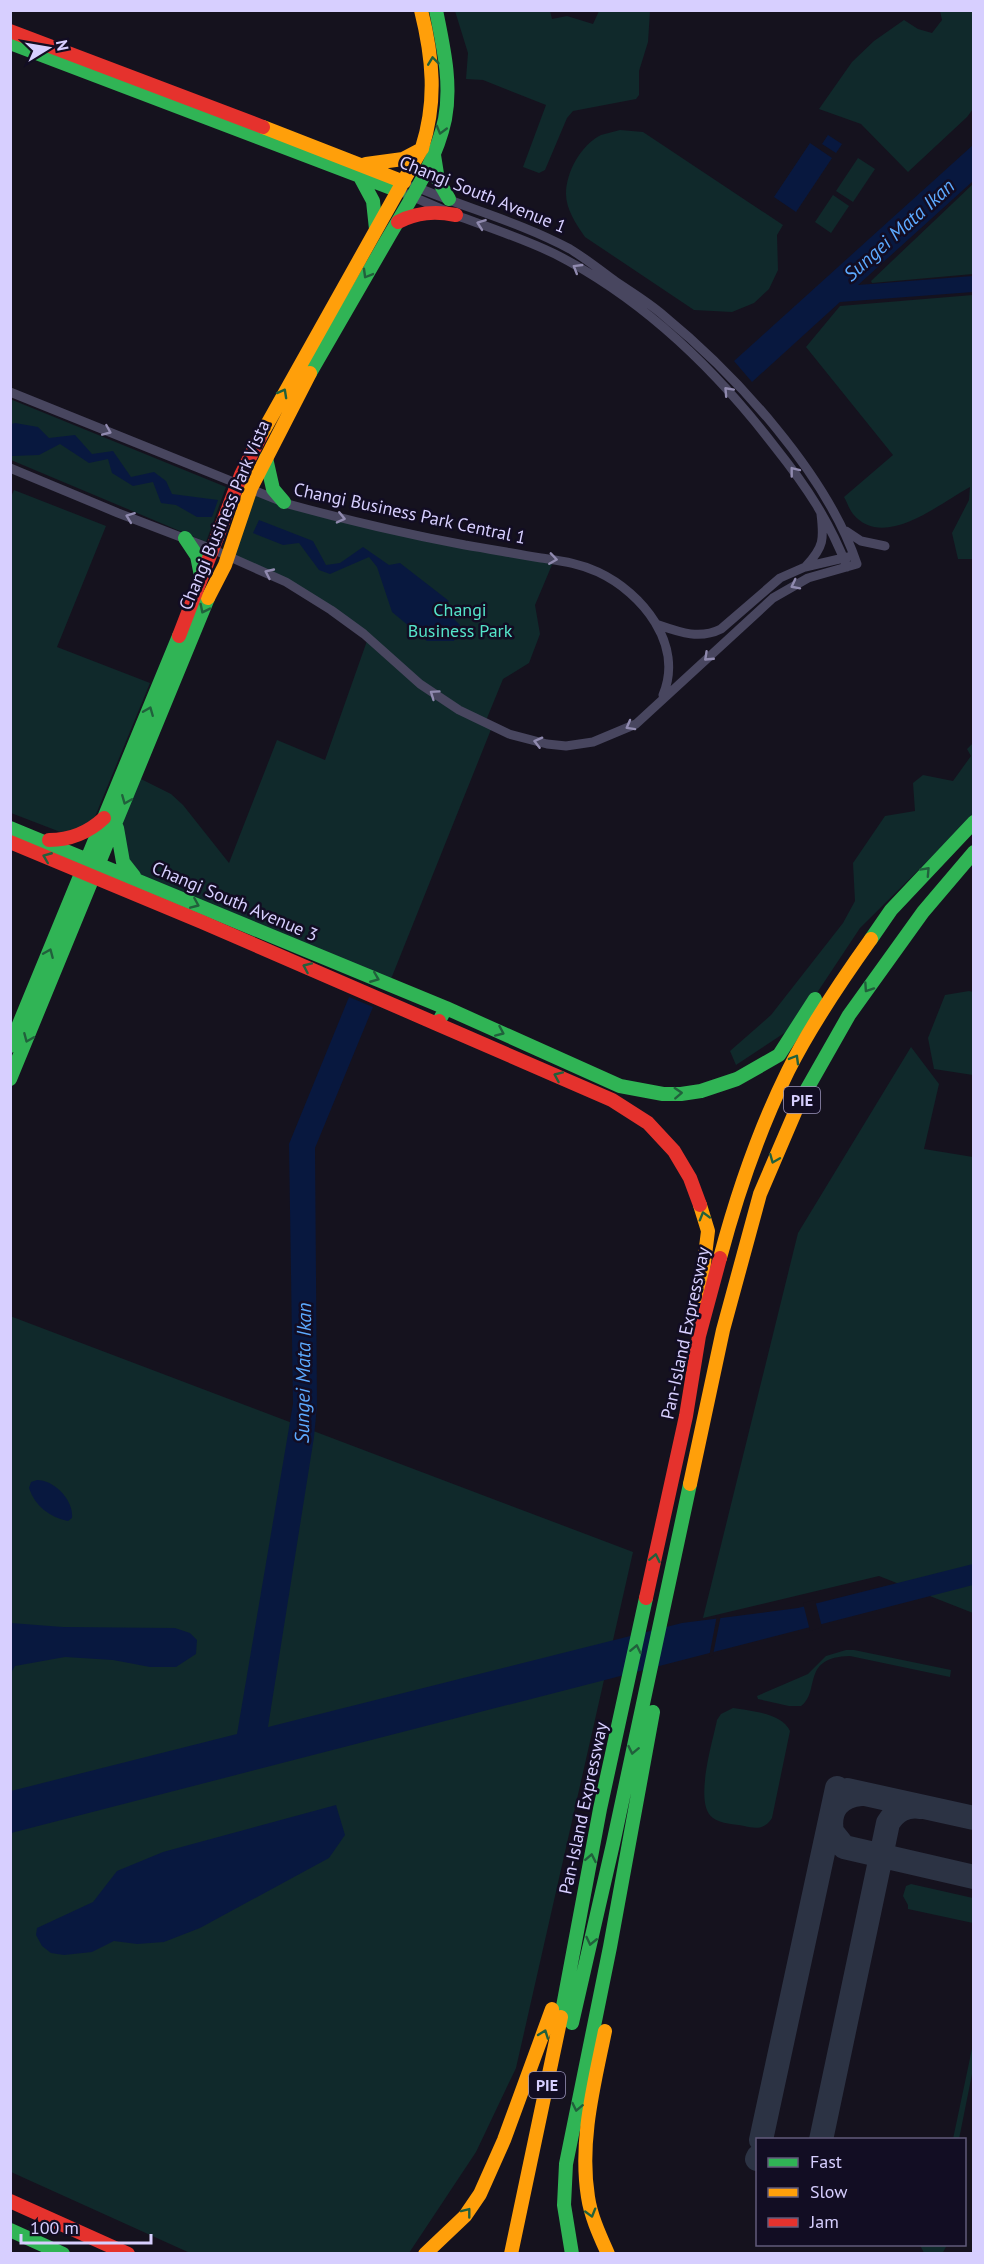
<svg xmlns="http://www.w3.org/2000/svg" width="984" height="2264" font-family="'PT Sans',sans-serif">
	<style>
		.green { fill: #10292b }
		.water { fill: #08183f }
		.pier { fill: #15121e }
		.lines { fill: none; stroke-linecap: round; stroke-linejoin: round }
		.taxiway { stroke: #2c3344; stroke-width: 24 }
		.street { stroke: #48465f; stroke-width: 9 }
		.fast { stroke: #30b455; stroke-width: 14 }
		.slow { stroke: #ff9f0a; stroke-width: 14 }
		.jam { stroke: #e5322d; stroke-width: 14 }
		.oneway { stroke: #21603c }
		.oneway2 { stroke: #908aaf }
		.labels { text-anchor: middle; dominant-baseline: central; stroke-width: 5; stroke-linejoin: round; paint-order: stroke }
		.shield { fill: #120d23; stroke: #9c95bd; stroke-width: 1.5 }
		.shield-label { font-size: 16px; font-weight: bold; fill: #d7cfff }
		.street-label { font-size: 18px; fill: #d7cfff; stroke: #120d23 }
		.park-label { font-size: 18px; fill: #55e5ca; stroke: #120d23 }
		.water-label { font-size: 20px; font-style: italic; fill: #5daaff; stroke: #120d23 }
	</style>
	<rect width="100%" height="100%" fill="#15121e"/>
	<path class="green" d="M455 11H550L552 19 567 16 593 24 599 11H650L648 42 639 71V95L636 99 573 111 567 118 545 170 539 173 523 167 546 105 483 80 466 79 468 53Z
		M940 11H973V109L967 117 908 172 861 124 819 109 852 62 874 41 904 20 918 29 932 33 942 20Z
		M620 130 643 132 783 225 777 235 778 270 769 289 754 303 732 312 694 310 585 237C576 224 566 209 566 194 566 172 581 145 601 135 607 133 614 132 620 130Z
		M858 158 875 169 853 202 836 191Z
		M973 184V274L872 283 871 281Z
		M833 195 849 206 831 233 815 222Z
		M973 295V559H958L952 533 969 500 970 487C940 503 884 551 853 514 849 509 847 502 844 497L893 455 806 347 840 306Z
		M10 399 226 487 206 542 11 460Z
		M252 489 288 504 554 560 535 605 540 634 529 663 503 679 485 723 492 727 389 984 129 873 118 823 141 779 171 794 183 805 229 863 277 740 325 760 368 638 310 596 228 555Z
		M14 490 106 526 57 647 150 683 92 824 63 833 11 813 10 499Z
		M973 743V816L860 928 795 1026 736 1065 730 1051 771 1015 843 923 855 901 853 863 885 816 915 811 913 783 923 775 953 781 971 756 967 749Z
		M969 991 973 992V1075L934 1069 928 1038 945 995Z
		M911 1047 939 1084 924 1149 973 1157V1613L879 1576 703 1618 798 1233Z
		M10 1316 633 1552 516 2068 476 2152 409 2253H190L11 2172Z
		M846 1650H854L951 1670 950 1677 850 1656C800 1657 821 1692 801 1706H789L758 1699 757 1696 808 1674 826 1656Z
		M733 1708C751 1711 782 1713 790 1731L772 1818C765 1829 757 1829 744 1826 735 1824 721 1824 713 1818 693 1805 713 1741 717 1720L721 1714Z
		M911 1884 973 1898V1923L908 1909V1905L903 1896 906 1886Z
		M973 2044V2069L959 2139H953Z
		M920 2245V2244L947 2245 942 2254 924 2253Z"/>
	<path class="water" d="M828 135 842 144 836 153 822 144Z
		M810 143 832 158 796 212 774 197Z
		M973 145V181L858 285 973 276V292L840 302 752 382 734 361Z
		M15 423 38 427 49 438 75 435 92 454 113 451 131 477 154 472 166 481 172 494 218 500 212 517H197L176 505 161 503 153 482 133 486 112 473 108 459 89 463 60 444 39 455 12 456 11 455V424Z
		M259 520 313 541 326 565 340 563 363 547 389 565 400 563 449 601 442 607 460 625 454 641H427L392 612 377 567 369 557 330 574 319 570 299 543 283 545 253 533Z
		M349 997 373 1007 315 1148 317 1406 314 1437 268 1727 682 1623 798 1608 973 1564V1585L11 1833V1791L237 1734 293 1404 289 1144Z
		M37 1480C54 1480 74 1500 72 1518L68 1521C49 1517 35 1506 29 1488L31 1482Z
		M11 1623 63 1627 175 1628 190 1633 197 1640 196 1654 176 1667H150L113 1660 65 1657 15 1666 11 1673Z
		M336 1805 345 1835 329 1858 200 1928 164 1942 137 1944 114 1941 92 1952 64 1955 51 1953 42 1946 36 1935 37 1928 93 1902 117 1871 163 1852Z"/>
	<path class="pier" d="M815 1600 822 1627 810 1631 803 1603Z
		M717 1615H721L713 1655 709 1657Z"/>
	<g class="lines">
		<path class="taxiway" d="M847 1790 974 1818
			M861 1794C839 1796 828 1810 832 1832L844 1847 974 1877
			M761 2140 837 1788
			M821 2140 888 1823C896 1810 906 1805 921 1807
			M757 2159 758 2157"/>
		<path class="street" d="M399 191C419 199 438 208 458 216 491 228 524 239 555 254 643 299 716 370 775 447 806 486 829 520 847 567
			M10 392 288 504C346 520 405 534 465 545 490 549 516 554 541 558 561 561 579 563 598 572 643 593 684 645 663 695
			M10 468 118 513 212 549 286 582 331 610 364 634 420 684 459 710 509 734 547 744 566 746 593 742 636 724 773 598 808 578 857 564C827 474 736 375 663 315 648 302 631 292 615 281 600 270 585 258 570 249 520 222 465 208 414 186
			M846 531 861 541 885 546
			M806 566C824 547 824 539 821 514
			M656 624C679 632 699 640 721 629L780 578 805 567 848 557"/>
		<path class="fast" d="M10 43 399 191
			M434 155 438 180 449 199
			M359 175 373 201 376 229
			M310 373C336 328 362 283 388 238 410 200 436 162 445 119 452 82 443 46 436 10
			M266 458 273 489 284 502
			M185 538 197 556 201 576
			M10 828 446 1008 439 1021
			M117 828 123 862 134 876
			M871 939 891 910 974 822
			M446 1008 620 1086 663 1094H681L701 1091 737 1079 779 1055 815 999
			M10 1046 179 636
			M10 1079 208 598
			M799 1103 849 1015 923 912 974 852
			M561 2017 600 1809 646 1598
			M572 2023 613 1844 690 1484
			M10 2230 63 2254
			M572 2254 564 2205 566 2164 610 1947 653 1712"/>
		<path class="slow" d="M263 127 404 182
			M366 164 403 159 422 149
			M260 437 422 148C437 101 433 58 421 10
			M208 598 225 565 251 488 310 373
			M720 1258C737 1194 759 1130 788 1071 811 1025 841 981 871 939
			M700 1296 708 1231 700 1205
			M690 1484 723 1330 760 1194 799 1103
			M605 2031C594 2085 579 2141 588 2197 591 2217 600 2236 608 2254
			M425 2254 465 2216 480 2194 504 2140 552 2009
			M511 2254 561 2017"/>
		<path class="jam" d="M10 31 263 127
			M398 222C417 212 435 211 456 215
			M179 636 241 475 260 437
			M49 840C71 840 88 833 104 818
			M10 842 202 922 437 1024 439 1021
			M437 1024 612 1100 648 1123 674 1151 690 1178 700 1205
			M646 1598 686 1416 699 1336 720 1258
			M10 2201 128 2254"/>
	</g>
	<defs><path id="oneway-chevron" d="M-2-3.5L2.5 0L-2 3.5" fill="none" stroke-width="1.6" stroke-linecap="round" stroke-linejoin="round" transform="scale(1.5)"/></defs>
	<g class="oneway">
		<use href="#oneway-chevron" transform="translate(433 61) rotate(-97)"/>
		<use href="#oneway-chevron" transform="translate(441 130) rotate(106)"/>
		<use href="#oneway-chevron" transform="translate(367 274) rotate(120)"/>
		<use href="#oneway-chevron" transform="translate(283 393) rotate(-61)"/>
		<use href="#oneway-chevron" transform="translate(204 609) rotate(116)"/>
		<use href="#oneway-chevron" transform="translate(149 711) rotate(-68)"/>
		<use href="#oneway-chevron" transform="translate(126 800) rotate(112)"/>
		<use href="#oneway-chevron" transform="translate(47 857) rotate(-158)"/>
		<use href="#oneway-chevron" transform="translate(926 871) rotate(-47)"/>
		<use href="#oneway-chevron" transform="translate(195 904) rotate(23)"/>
		<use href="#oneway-chevron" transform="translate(49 953) rotate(-67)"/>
		<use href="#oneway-chevron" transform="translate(307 967) rotate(-156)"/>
		<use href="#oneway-chevron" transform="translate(375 978) rotate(22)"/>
		<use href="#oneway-chevron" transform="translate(868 988) rotate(124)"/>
		<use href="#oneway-chevron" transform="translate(500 1032) rotate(24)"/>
		<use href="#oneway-chevron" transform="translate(28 1038) rotate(113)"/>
		<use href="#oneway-chevron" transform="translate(795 1059) rotate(-60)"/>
		<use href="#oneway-chevron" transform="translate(558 1076) rotate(-156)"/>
		<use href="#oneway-chevron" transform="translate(678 1093) rotate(-3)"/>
		<use href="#oneway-chevron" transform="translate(774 1159) rotate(112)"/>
		<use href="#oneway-chevron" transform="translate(704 1216) rotate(-106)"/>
		<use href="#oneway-chevron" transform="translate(655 1558) rotate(-78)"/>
		<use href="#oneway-chevron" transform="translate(636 1649) rotate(-78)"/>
		<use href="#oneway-chevron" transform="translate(633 1750) rotate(102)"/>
		<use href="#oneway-chevron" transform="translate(591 1858) rotate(-79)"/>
		<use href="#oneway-chevron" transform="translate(591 1941) rotate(103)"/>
		<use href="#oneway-chevron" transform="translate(544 2034) rotate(-70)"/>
		<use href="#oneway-chevron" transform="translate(577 2107) rotate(102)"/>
		<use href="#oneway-chevron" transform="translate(467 2212) rotate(-52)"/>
		<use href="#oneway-chevron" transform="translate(591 2213) rotate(74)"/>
	</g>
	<g class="oneway2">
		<use href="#oneway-chevron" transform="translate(481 224) rotate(-160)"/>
		<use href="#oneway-chevron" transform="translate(577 268) rotate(-149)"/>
		<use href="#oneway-chevron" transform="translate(728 391) rotate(-133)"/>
		<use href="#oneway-chevron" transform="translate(107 431) rotate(23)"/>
		<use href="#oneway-chevron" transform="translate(794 471) rotate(-128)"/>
		<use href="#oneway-chevron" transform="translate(130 517) rotate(-159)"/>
		<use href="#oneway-chevron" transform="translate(341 518) rotate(13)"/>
		<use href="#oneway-chevron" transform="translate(553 559) rotate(8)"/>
		<use href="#oneway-chevron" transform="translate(269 573) rotate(-155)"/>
		<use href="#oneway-chevron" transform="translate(795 585) rotate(153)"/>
		<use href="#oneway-chevron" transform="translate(708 657) rotate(137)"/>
		<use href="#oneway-chevron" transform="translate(434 694) rotate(-145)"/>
		<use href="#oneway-chevron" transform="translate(630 726) rotate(151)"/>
		<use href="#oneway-chevron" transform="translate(538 742) rotate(-166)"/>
	</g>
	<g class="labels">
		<g class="shield">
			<rect x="784" y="1087" width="36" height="26" rx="4.5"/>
			<rect x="529" y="2072" width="36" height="26" rx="4.5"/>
		</g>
		<g class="shield-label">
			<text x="802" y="1100">PIE</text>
			<text x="547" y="2085">PIE</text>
		</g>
		<g class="street-label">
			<text transform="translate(483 194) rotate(22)">Changi South Avenue 1</text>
			<text transform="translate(410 513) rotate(12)">Changi Business Park Central 1</text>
			<text transform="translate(224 515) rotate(-67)">Changi Business Park Vista</text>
			<text transform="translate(235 901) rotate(23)">Changi South Avenue 3</text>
			<text transform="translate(685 1333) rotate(-78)">Pan-Island Expressway</text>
			<text transform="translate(583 1808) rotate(-78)">Pan-Island Expressway</text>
		</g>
		<g class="park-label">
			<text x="460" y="609">Changi<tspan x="460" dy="21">Business Park</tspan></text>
		</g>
		<g class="water-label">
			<text transform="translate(899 230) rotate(-42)">Sungei Mata Ikan</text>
			<text transform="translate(303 1373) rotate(-89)">Sungei Mata Ikan</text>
		</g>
	</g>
	<rect width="984" height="2264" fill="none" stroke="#d7cfff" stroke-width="24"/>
	<rect x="756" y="2138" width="210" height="108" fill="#120d23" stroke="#615b7b" stroke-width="1.5"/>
	<rect x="768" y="2158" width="30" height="9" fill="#30b455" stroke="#615b7b" stroke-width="1.5"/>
	<text x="810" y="2168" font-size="18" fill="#d7cfff">Fast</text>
	<rect x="768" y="2188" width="30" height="9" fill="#ff9f0a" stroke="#615b7b" stroke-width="1.5"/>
	<text x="810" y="2198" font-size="18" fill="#d7cfff">Slow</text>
	<rect x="768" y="2218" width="30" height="9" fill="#e5322d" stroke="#615b7b" stroke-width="1.5"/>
	<text x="810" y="2228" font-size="18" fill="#d7cfff">Jam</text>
	<g transform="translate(48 48) rotate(79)" stroke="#120d23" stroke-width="4.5" paint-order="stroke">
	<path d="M0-4.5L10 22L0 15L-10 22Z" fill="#d7cfff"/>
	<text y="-9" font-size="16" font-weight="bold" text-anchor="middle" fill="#d7cfff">N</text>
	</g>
	<path d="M21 2234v9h130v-9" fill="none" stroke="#d7cfff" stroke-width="3"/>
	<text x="30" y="2234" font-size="18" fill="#d7cfff" stroke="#120d23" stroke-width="4.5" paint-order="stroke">100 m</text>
</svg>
